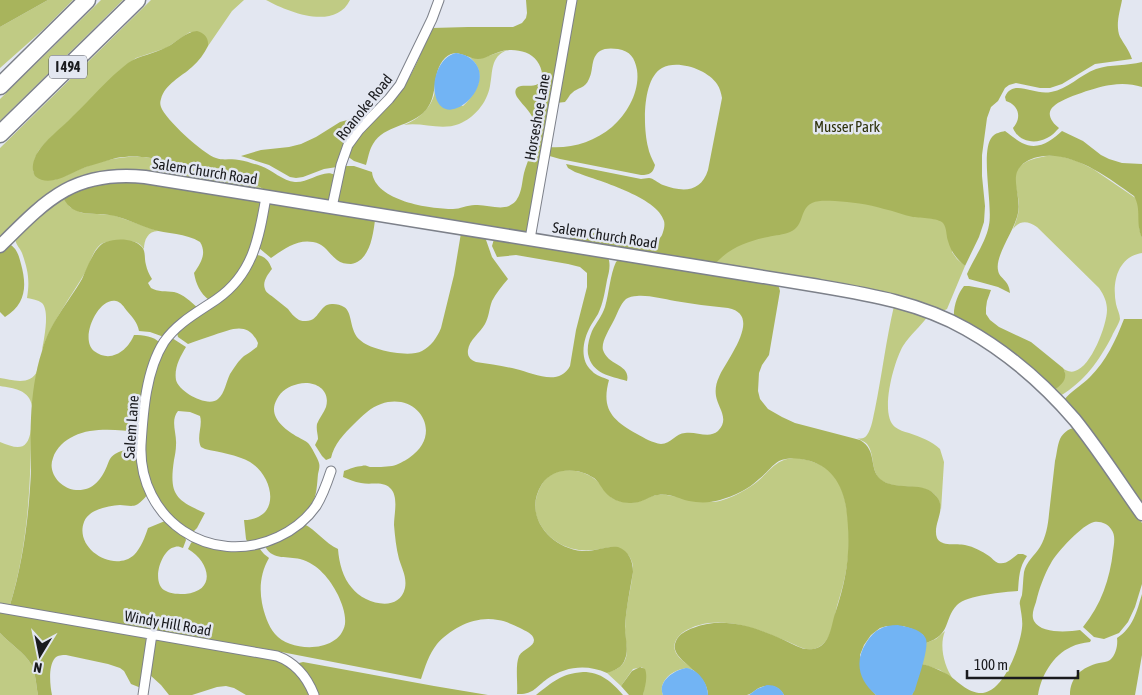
<svg xmlns="http://www.w3.org/2000/svg" width="1142" height="695" font-family="'Asap Condensed',sans-serif">
	<style>
		.green { fill: #c0cb84 }
		.forest { fill: #a8b45c }
		.water { fill: #72b4f4 }
		.lines { fill: none; stroke-linecap: round; stroke-linejoin: round }
		.street-casing { stroke: #7d818a; stroke-width: 11 }
		.secondary-casing { stroke: #7d818a; stroke-width: 15 }
		.highway-casing { stroke: #7d818a; stroke-width: 19 }
		.street { stroke: #fff; stroke-width: 9 }
		.secondary { stroke: #fff; stroke-width: 12 }
		.highway { stroke: #fff; stroke-width: 16 }
		.labels { text-anchor: middle; dominant-baseline: central; stroke-width: 5; stroke-linejoin: round; paint-order: stroke }
		.shield { fill: #e3e7f1; stroke: #56585d; stroke-width: 1 }
		.shield-label { font-size: 14px; font-weight: bold; fill: #1a1b1e }
		.street-label { font-size: 15px; fill: #1a1b1e; stroke: #e3e7f1 }
		.park-label { font-size: 15px; fill: #2e320c; stroke: #e3e7f1 }
	</style>
	<rect width="100%" height="100%" fill="#e3e7f1"/>
	<path class="green" d="M48 0H73L44 29 0 68V27Z
		M101 0H123L0 121V99Z
		M151 0H244L232 11 208 46V43L190 32 166 48 136 58 120 70 72 118 47 141 39 150 35 158 33 172 54 180C63 177 71 173 80 169 103 160 126 154 151 158L241 180 258 186 268 192 99 173 0 239V148Z
		M266 0H350C335 31 288 12 266 0Z
		M998 0 952 252 957 259 965 266 947 309 943 311 695 261Z
		M507 50C490 57 493 72 490 86 487 103 474 118 459 124 441 131 422 122 404 125 419 119 433 107 435 90L436 97 463 106C478 92 488 71 469 57 482 62 496 51 509 50Z
		M1047 156H1060L1077 161 1093 169 1137 199 1141 207 1139 228 1142 238V253C1117 257 1112 283 1116 304 1117 309 1120 314 1120 319 1119 324 1114 331 1112 336 1099 361 1085 381 1060 396L1054 390 1065 372 1061 367C1065 370 1070 373 1075 371 1091 367 1107 325 1107 310 1107 302 1104 295 1099 288L1037 227C1028 221 1020 220 1013 229 1016 221 1019 214 1019 206 1019 197 1015 188 1015 179 1015 162 1035 158 1047 156Z
		M63 197 70 207 82 213 113 215 158 231C148 231 144 240 144 249 142 246 139 243 135 242 128 240 107 240 101 244 93 250 90 263 86 271 71 297 52 321 42 350 44 339 50 311 42 303 38 300 32 299 27 298 30 280 28 270 22 253 20 248 16 245 15 239L32 221Z
		M894 306 928 316C920 327 910 335 903 346 894 361 879 415 895 427 899 430 904 432 909 433 920 437 932 441 940 449L944 462 941 510C939 478 903 492 884 482 869 474 876 455 867 444 864 441 860 440 857 438 861 439 864 439 867 435 872 428 873 417 875 409 882 375 886 340 894 306Z
		M37 371 32 406C30 390 13 388 0 386V378C12 380 31 386 37 371Z
		M31 429C31 488 27 549 10 605L0 604V442C17 449 28 452 31 429Z
		M799 458C811 461 824 464 833 474 850 494 851 540 847 565 845 579 841 593 837 606 834 619 832 640 819 647 807 654 795 644 784 640 753 627 713 612 682 633 676 638 672 645 676 653 679 659 690 666 695 671 682 662 656 679 663 695H643L646 676 642 667 633 669 621 686 607 673C614 670 622 668 625 660 629 652 625 640 625 630 625 615 628 600 631 585 632 579 633 572 633 566 632 561 630 556 626 553 616 543 606 549 594 550 571 553 548 542 538 520 533 508 535 496 542 484 553 466 580 467 596 480 607 489 606 499 624 502 641 505 644 497 657 495 662 494 667 495 672 496 682 497 692 499 702 500 705 501 710 502 713 502 727 501 747 490 758 481 772 469 777 457 799 458Z
		M945 631C939 646 944 666 953 679L940 670 922 664 926 643 936 639Z
		M0 633C9 643 25 653 31 664 36 673 36 685 38 695H0Z"/>
	<path class="forest" d="M0 0H48L0 27Z
		M526 0H569L527 234 340 203 337 198 344 166H354L372 172C375 201 430 209 453 209 460 209 467 205 475 205 486 204 498 210 509 206 512 204 516 202 517 199 522 192 522 181 524 173 528 158 538 141 535 125 533 113 524 107 517 97 514 92 515 87 521 86 530 85 541 89 542 75 542 70 540 65 537 61 529 50 511 48 499 52 492 54 485 59 478 59 466 59 457 47 445 58 431 72 439 95 426 110 410 128 385 124 373 144 369 150 368 159 366 165L354 161 347 156C361 128 385 111 403 87 415 71 423 47 432 28L468 27H513L522 23 526 18 527 13Z
		M574 0H1122C1120 11 1115 25 1120 37 1124 44 1129 50 1132 59L1095 64 1062 84 1050 88H1040L1016 83 1009 85 1005 88 998 101 991 107 987 118 982 155V176L985 206 984 222 979 237 965 266C957 259 951 252 948 241 946 236 947 228 943 223 938 218 921 218 913 217 903 215 894 211 884 209 868 204 851 202 835 201 827 201 819 200 812 203 799 209 805 226 790 232 783 235 776 235 768 237 748 241 729 248 715 264L569 240C571 236 573 233 577 232 588 229 627 241 641 243 651 243 660 243 663 232 664 229 665 225 664 221 658 197 596 180 575 172L568 168 566 164 641 179C643 179 646 178 649 178 653 178 658 183 663 185 682 192 701 193 708 170L722 98C721 93 720 88 717 84 708 70 678 59 662 68 642 79 643 127 648 147 649 153 652 159 655 165 653 173 650 175 641 175L560 159 546 155 548 147C571 149 594 142 612 127 628 113 640 91 637 70 635 58 630 51 618 49 612 48 604 48 600 51 590 58 594 70 589 79 585 89 578 87 572 93 569 95 568 99 565 102L556 103Z
		M197 31C204 33 209 38 208 46 204 54 199 61 192 67 181 77 165 84 161 99 160 102 160 104 161 107 165 119 203 154 216 158 224 161 231 158 239 160 246 161 254 164 261 166 272 170 283 181 295 182 309 183 324 168 335 175L330 196 329 199 324 201 268 192 258 186 241 180 151 158C138 156 128 156 116 158 106 161 96 164 86 167 71 172 50 189 35 176 31 169 33 162 36 155 45 139 61 129 73 116 91 99 108 78 128 63 140 55 154 54 167 47 177 42 185 32 197 31Z
		M1142 62V87C1132 84 1122 83 1111 85 1100 86 1062 98 1054 106 1045 113 1052 123 1059 128 1056 131 1052 136 1047 138 1034 145 1018 141 1013 128 1022 118 1019 105 1006 101L1005 97C1013 78 1034 96 1051 92 1068 89 1080 75 1096 69 1111 64 1127 66 1142 62Z
		M351 119 355 120 360 124 337 167 324 169 303 177 296 178 290 177 269 165 241 156 261 150 289 147 301 144 316 137 340 122Z
		M1005 131C1011 135 1016 140 1022 143 1038 151 1051 141 1062 131L1083 141 1101 155 1109 159 1122 163 1142 164V238C1135 222 1142 210 1134 196 1107 177 1072 150 1038 157 1029 159 1021 163 1017 172 1013 182 1021 201 1018 213 1015 230 995 255 998 270 999 279 1009 279 1010 293L998 287 969 279 967 274C974 258 986 242 989 225 993 205 980 151 992 137 995 133 1001 132 1005 131Z
		M111 182H145L259 201 261 202V206L249 256 230 283 209 300C200 293 196 284 194 273 201 263 207 253 200 242 186 233 167 234 151 229 139 225 127 219 115 216 96 211 73 220 63 197L78 190Z
		M270 203 375 220C373 235 370 261 351 264 346 264 341 263 337 260 328 253 325 244 313 242 297 239 284 249 271 258L259 248 268 206Z
		M461 233 485 237 492 257 508 279C502 286 496 293 492 301 489 309 489 317 485 324 480 333 469 340 468 350 467 357 471 360 476 362 489 364 503 366 516 369 533 373 559 387 570 366L576 330 587 287V273L580 267 568 264 516 255 497 257 492 246 494 239 608 257C611 265 609 272 607 280 605 291 603 304 598 314 595 319 592 323 590 327 583 340 579 360 592 371 596 376 603 377 609 380 601 409 612 420 637 434 644 438 653 443 661 444 671 444 676 433 685 433 696 431 709 439 718 431 730 419 718 408 716 396 715 390 716 383 719 377 726 360 764 315 728 308 710 306 692 304 675 301 663 299 649 295 637 296 633 296 629 297 626 299 620 304 617 315 613 322 609 330 601 342 603 350 608 366 631 364 627 381 610 376 592 374 588 354 587 346 589 339 592 331 596 323 602 316 605 307 609 293 610 275 616 262L619 259 778 284 780 291 769 355 762 365 759 373 758 391 760 399 768 409 782 417 795 423 860 440C879 451 867 471 883 481 899 491 925 480 937 497 947 510 932 524 937 538 941 547 957 543 965 545 974 547 982 551 989 556 992 558 995 562 998 563 1007 565 1012 558 1018 554H1023L1027 556C1019 567 1019 578 1018 591 1004 592 967 595 957 605 943 620 952 634 926 643L923 635 920 633 912 629 903 626H887L880 628 871 635 864 645 860 655 869 687 876 695H784C779 685 767 683 757 689 754 691 751 694 747 695 738 695 718 695 708 695 708 670 667 660 676 641 679 634 687 630 693 628 724 616 755 627 784 640 793 644 803 651 813 649 820 648 824 644 827 639 831 632 832 624 834 617 841 596 847 574 848 552 849 537 848 522 846 507 842 483 830 465 806 460 797 458 788 457 779 461 772 465 766 474 759 479 749 489 734 496 720 500 710 503 699 503 689 501 679 499 669 493 658 495 648 496 642 504 629 503 620 503 611 499 605 492 601 487 599 482 594 478 578 467 553 467 542 484 522 515 550 548 582 551 594 552 608 545 618 547 629 551 633 561 633 572 630 590 626 609 625 627 625 637 629 650 625 659 623 667 614 671 607 673 587 664 566 666 547 679 536 687 533 695 517 694 518 683 515 666 519 656 523 649 534 647 534 640 533 633 525 631 520 628 513 625 506 621 498 620 476 615 451 628 437 644 429 654 425 667 421 679L271 650 10 605C23 563 29 515 31 471 31 453 30 436 31 418 32 396 35 372 42 351 49 324 68 303 82 279 87 268 95 245 106 242 116 238 134 238 142 247 146 252 144 258 146 265 147 270 149 274 152 279L148 283 151 288C158 292 166 291 174 292 183 294 191 302 198 308L164 337 150 332 139 331C137 322 133 318 127 311 124 307 121 302 116 301 98 297 79 339 94 351 111 364 128 350 134 335 143 335 154 336 160 343L138 432C118 430 93 427 74 436 65 440 56 448 53 458 47 473 61 489 76 490 93 491 101 480 107 466 109 461 110 457 115 454 122 449 130 450 138 450L140 471 147 495C145 498 139 504 136 505 132 507 125 505 120 505 108 506 89 509 84 522 74 549 114 573 134 555 141 548 145 537 148 528L165 521 174 529 185 537 186 540 183 548C180 547 178 546 175 547 161 549 150 584 166 591 171 594 179 594 185 594 217 591 210 562 188 549L191 543 193 541C218 546 234 553 259 548L264 554 269 558C261 572 259 587 262 603 264 613 268 626 275 634 291 653 340 653 345 624 346 614 342 604 338 595 330 579 318 564 300 559 288 556 273 560 266 548V546L276 542 304 524C316 530 325 543 338 549 339 563 343 578 352 588 363 603 399 614 405 588 407 577 402 569 399 559 396 548 395 536 394 525 394 514 399 496 390 488 383 481 370 485 361 483 354 482 349 479 343 477L344 471C349 469 357 466 362 466 365 465 367 466 370 467 377 467 385 467 392 466 398 465 404 461 409 458 445 434 418 391 381 404 371 407 362 416 354 424 344 434 334 444 331 458L326 460 322 456 315 445 318 439C318 434 316 430 317 424 319 418 324 413 326 407 331 389 314 380 298 384 289 386 281 391 277 399 267 416 284 429 298 437 301 439 306 441 308 443 311 446 318 459 319 463 320 466 319 470 318 474 317 484 317 495 312 504 301 527 271 535 248 543L246 539 244 520C282 519 274 477 250 462 238 455 218 452 205 449L201 447C196 437 203 426 200 416L190 412 178 411C170 421 177 433 176 445 176 450 175 455 174 460 169 494 175 500 205 513L197 528 192 533C173 522 156 502 149 481 139 449 148 380 163 351 166 346 169 342 172 338L186 347C180 357 174 368 176 380 179 392 208 408 218 399 225 393 226 382 230 374 234 368 239 360 244 356 249 353 253 350 257 347L258 343C248 321 232 329 214 335 205 338 196 341 188 344L178 337 177 333 184 326 218 302 257 255C265 256 269 261 272 269 268 274 262 282 265 289 266 293 271 295 273 297 278 301 283 305 288 309 291 313 294 317 299 320 301 321 304 321 306 321 320 321 319 303 333 304 337 304 341 305 344 307 353 312 349 331 360 340 370 350 409 358 422 351 431 346 437 338 441 328L454 275Z
		M9 244C17 248 19 256 21 264 27 286 26 304 5 317L0 312V253Z
		M964 286H969L991 290 987 301 986 308V314L990 320 999 327 1031 342 1063 368C1069 378 1062 385 1054 390L954 317C953 307 958 293 964 286Z
		M1124 319H1142V505L1064 400C1071 391 1082 385 1090 377 1106 361 1116 340 1124 319Z
		M1074 428 1142 523V584L1135 607 1128 622 1119 633 1104 639 1094 637 1083 627C1101 605 1110 579 1113 551 1114 544 1116 535 1111 529 1108 524 1101 521 1094 522 1083 524 1056 553 1051 563 1044 575 1039 589 1036 602 1034 608 1031 615 1034 621 1041 634 1068 632 1080 630L1091 640 1090 642C1083 643 1077 644 1071 647 1053 655 1041 676 1038 695H912L922 664C931 666 939 670 947 674 958 681 968 694 983 693 1005 690 1020 646 1022 628 1023 620 1021 613 1020 605 1019 602 1021 598 1022 595 1023 587 1023 579 1024 572 1026 562 1035 555 1040 547 1046 537 1048 525 1049 514 1051 496 1053 479 1055 461 1057 454 1057 446 1060 439 1063 433 1068 429 1074 428Z
		M1142 594V655L1135 695H1070C1070 677 1082 667 1099 663 1103 662 1107 662 1110 660 1116 655 1118 645 1117 638 1133 628 1137 611 1142 594Z
		M0 612 142 636 145 638 147 641 141 688 131 684 124 671 120 668 108 664 66 655C62 655 58 655 55 658 48 666 50 686 52 695H38C36 685 36 673 31 664 25 653 9 643 0 633Z
		M158 639 278 660 294 668 311 695H246L234 688 226 686 217 687 192 695H169L161 685 150 675 155 642Z
		M303 662 434 686 488 695H316L299 665V663Z
		M640 667 645 669C648 677 645 687 643 695H629L621 686 632 671Z
		M583 672C601 672 612 682 623 695H536C553 682 560 674 583 672Z"/>
	<path class="water" d="M456 53C464 54 471 57 476 64 494 90 443 133 435 94 432 79 440 56 456 53Z
		M898 625C907 627 922 629 926 639 929 649 918 679 915 690L912 695H876C859 681 854 662 866 643 874 630 883 625 898 625Z
		M686 668C698 669 708 683 708 695H663C657 682 674 670 686 668Z
		M767 685C775 685 781 688 784 695H749L757 689Z"/>
	<g class="lines">
		<defs>
			<path id="street" d="M266 197C259 238 253 274 217 299 198 312 177 323 164 342 146 370 143 412 141 445 138 519 210 569 278 537 293 530 307 519 316 506 323 495 327 483 331 471
				M332 207 341 165 348 145 359 130 389 99 400 85 432 19 439 0
				M530 239 572 0
				M0 608 277 656C296 663 307 677 314 695
				M143 695 152 634"/>
			<path id="secondary" d="M0 246C47 199 74 170 145 177 326 207 508 235 689 265 730 272 772 278 813 285 866 294 919 302 966 329 1007 352 1044 384 1075 420 1099 450 1120 483 1142 514"/>
			<path id="highway" d="M0 86 87 0
				M0 134 137 0"/>
		</defs>
		<use href="#street" class="street-casing"/>
		<use href="#secondary" class="secondary-casing"/>
		<use href="#highway" class="highway-casing"/>
		<use href="#street" class="street"/>
		<use href="#secondary" class="secondary"/>
		<use href="#highway" class="highway"/>
	</g>
	<g class="labels">
		<rect class="shield" x="49" y="55.5" width="38" height="23" rx="4"/>
		<g class="shield-label">
			<text x="68" y="67">I 494</text>
		</g>
		<g class="street-label">
			<text transform="translate(364 107) rotate(-51)">Roanoke Road</text>
			<text transform="translate(537 117) rotate(-80)">Horseshoe Lane</text>
			<text transform="translate(205 171) rotate(9)">Salem Church Road</text>
			<text transform="translate(605 235) rotate(9)">Salem Church Road</text>
			<text transform="translate(131 427) rotate(-86)">Salem Lane</text>
			<text transform="translate(168 623) rotate(10)">Windy Hill Road</text>
		</g>
		<g class="park-label">
			<text x="847" y="126">Musser Park</text>
		</g>
	</g>
	<g transform="translate(40 655) rotate(190)" stroke="#e3e7f1" stroke-width="4" paint-order="stroke">
	<path d="M0-4L9 19L0 12L-9 19Z" fill="#1a1b1e"/>
	<text y="-8" font-size="14" font-weight="bold" text-anchor="middle" fill="#1a1b1e">N</text>
	</g>
	<path d="M967 670v8h111v-8" fill="none" stroke="#1a1b1e" stroke-width="2.5"/>
	<text x="974" y="670" font-size="15" fill="#1a1b1e" stroke="#e3e7f1" stroke-width="4" paint-order="stroke">100 m</text>
</svg>
